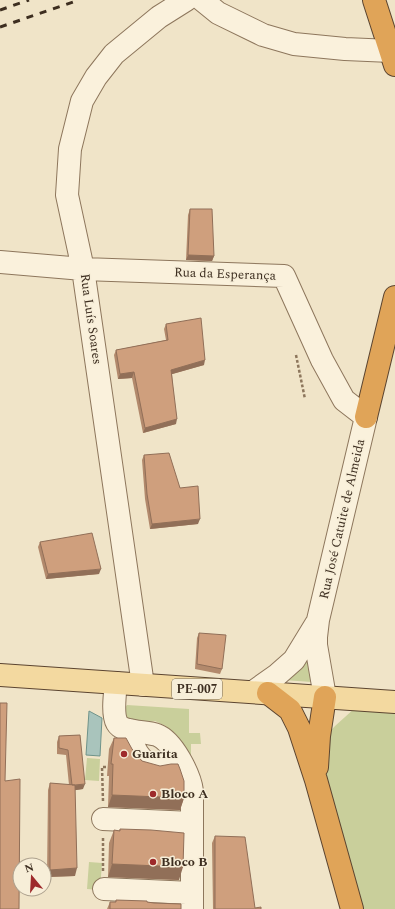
<svg xmlns="http://www.w3.org/2000/svg" width="395" height="909" font-family="Spectral,serif">
	<style>
		.green { fill: #c9cf9b }
		.water { fill: #a9c4bc; stroke: #6f938a }
		.lines { fill: none; stroke-linecap: round; stroke-linejoin: round }
		.minor-casing { stroke: #8d765c; stroke-width: 24 }
		.major-casing { stroke: #5b4430; stroke-width: 24 }
		.highway-casing { stroke: #5b4430; stroke-width: 24 }
		.path { stroke: #8d765c; stroke-width: 2.5; stroke-dasharray: 3 2; stroke-linecap: butt }
		.minor { stroke: #faf1dc; stroke-width: 22 }
		.major { stroke: #f3d9a0; stroke-width: 22 }
		.highway { stroke: #e0a458; stroke-width: 22 }
		.rail { stroke: #3d2e20; stroke-width: 3; stroke-dasharray: 7 7; stroke-linecap: butt }
		.wall { fill: #b2896c }
		.shaded-wall { fill: #916f58 }
		.building { fill: #cf9f7d; stroke: #916f58 }
		.poi-dot { fill: #9e2a2b; stroke: #f7eed8; stroke-width: 1.5 }
		.labels { text-anchor: middle; dominant-baseline: central; stroke-width: 3; stroke-linejoin: round; paint-order: stroke }
		.shield { fill: #f7eed8; stroke: #756857; stroke-width: 1 }
		.shield-label { font-size: 12px; font-weight: bold; fill: #3d2e20 }
		.street-label { font-size: 13px; fill: #3d2e20; stroke: #f7eed8 }
		.poi-label { font-size: 13px; font-weight: bold; fill: #3d2e20; stroke: #f7eed8; text-anchor: start }
	</style>
	<rect width="100%" height="100%" fill="#f0e4c8"/>
	<path class="green" d="M308 649 312 682 283 680Z
		M127 705 189 709V733H200L201 744H191V766L166 726 155 721 141 724 129 722C126 717 123 710 127 705Z
		M355 708 395 710V909H359L326 789 321 741 335 726Z
		M87 758 100 759 99 781 85 780Z
		M89 862 102 863 100 890 87 889Z"/>
	<path class="water" d="M89 711 102 718 100 756 86 755Z"/>
	<g class="lines">
		<defs>
			<path id="minor" d="M202 0 218 13 263 35 294 44 345 49 391 51
				M0 262 83 269 284 276 322 360 344 400 366 417 318 620 316 637V645L325 697
				M116 683C115 693 112 714 117 723 122 733 146 731 157 735 173 741 190 775 192 791V909
				M143 685 83 269 67 195 70 149 82 101 96 77 114 54 159 17 186 0
				M253 692 277 675 294 660 316 624
				M130 730C132 738 133 747 138 754 149 770 166 769 173 751
				M103 819 192 823
				M104 889 192 893"/>
			<path id="major" d="M0 675 395 702"/>
			<path id="highway" d="M374 0 395 65
				M366 417 395 297
				M268 693 290 710 299 728 316 780 352 909
				M317 767 319 736 325 697"/>
		</defs>
		<use href="#minor" class="minor-casing"/>
		<use href="#major" class="major-casing"/>
		<use href="#highway" class="highway-casing"/>
		<path class="path" d="M296 355 305 399
			M103 801 102 767H110
			M103 838V871"/>
		<use href="#minor" class="minor"/>
		<use href="#major" class="major"/>
		<use href="#highway" class="highway"/>
		<path class="rail" d="M0 10 29 0
			M0 27 79 0"/>
	</g>
	<path class="wall" d="M190 209 214 256 212 261 186 260 188 215Z
		M166 324 204 365 172 374 176 424 143 433 132 378 118 379 114 355 116 350 166 340 164 329Z
		M144 455 180 488 198 524 150 529 145 499 142 460Z
		M40 542 99 574 46 579 38 547Z
		M199 633 222 669 220 674 195 669 197 638Z
		M80 735 83 789 75 790V876L47 877 48 790 50 783 69 785 66 755 57 754V742L59 736Z
		M114 738 132 749 142 761 184 798 180 810 108 807 109 776H107L109 749Z
		M120 829 179 880 108 877 109 843 114 830 119 831Z
		M215 836 255 908 261 909H213L212 843Z
		M116 900 147 902 181 909H107L110 902H115Z"/>
	<path class="shaded-wall" d="M188 255 214 256 212 261 186 260Z
		M205 360 204 365 169 375 171 370Z
		M134 372 132 378 118 379 120 374Z
		M177 419 176 424 143 433 145 428Z
		M200 519 198 524 150 529 152 524Z
		M101 569 99 574 46 579 48 574Z
		M85 784 83 789 70 791 72 786Z
		M112 795 184 798 180 810 108 807Z
		M112 864 183 867 179 880 108 877Z
		M77 868 75 876 47 877 50 870Z"/>
	<path class="building" d="M190 209H212L214 256 188 255Z
		M201 318 205 360 171 370 177 419 145 428 134 372 120 374 116 350 168 340 166 324Z
		M169 453 180 488 198 486 200 519 152 524 147 494 144 455Z
		M92 533 101 569 48 574 40 542Z
		M199 633 226 635 222 669 197 664Z
		M0 703H7L5 781 20 779 19 909H0Z
		M80 735 85 784 75 785H72L68 750 59 748V736Z
		M114 738H126L132 749 142 761 160 766 171 764H178L180 769 184 781V798L112 795 113 764H111Z
		M50 783 75 785 77 868 50 870Z
		M120 829 151 830 184 833 183 867 112 864 114 830 120 831Z
		M215 836 245 837 255 908 261 907V909H215Z
		M116 900 147 901V902L154 903 181 904V909H110V902H116Z"/>
	<g class="poi-dot">
		<circle cx="124" cy="754" r="4"/>
		<circle cx="153" cy="794" r="4"/>
		<circle cx="153" cy="862" r="4"/>
	</g>
	<g class="labels">
		<rect class="shield" x="172" y="679" width="50" height="20" rx="3"/>
		<g class="shield-label">
			<text x="197" y="689">PE-007</text>
		</g>
		<g class="street-label">
			<text transform="translate(225 274) rotate(2)">Rua da Esperança</text>
			<text transform="translate(91 319) rotate(82)">Rua Luís Soares</text>
			<text transform="translate(342 519) rotate(-77)">Rua José Catuite de Almeida</text>
		</g>
		<g class="poi-label">
			<text x="132" y="754">Guarita</text>
			<text x="161" y="794">Bloco A</text>
			<text x="161" y="862">Bloco B</text>
		</g>
	</g>
	<g transform="translate(32 877) rotate(342)"><circle r="19" fill="#f7eed8" stroke="#ada18e"/>
	<path d="M0-3L7 15L0 10L-7 15Z" fill="#9e2a2b"/>
	<text y="-6" font-size="11" font-weight="bold" text-anchor="middle" fill="#3d2e20">N</text>
	</g>
</svg>
